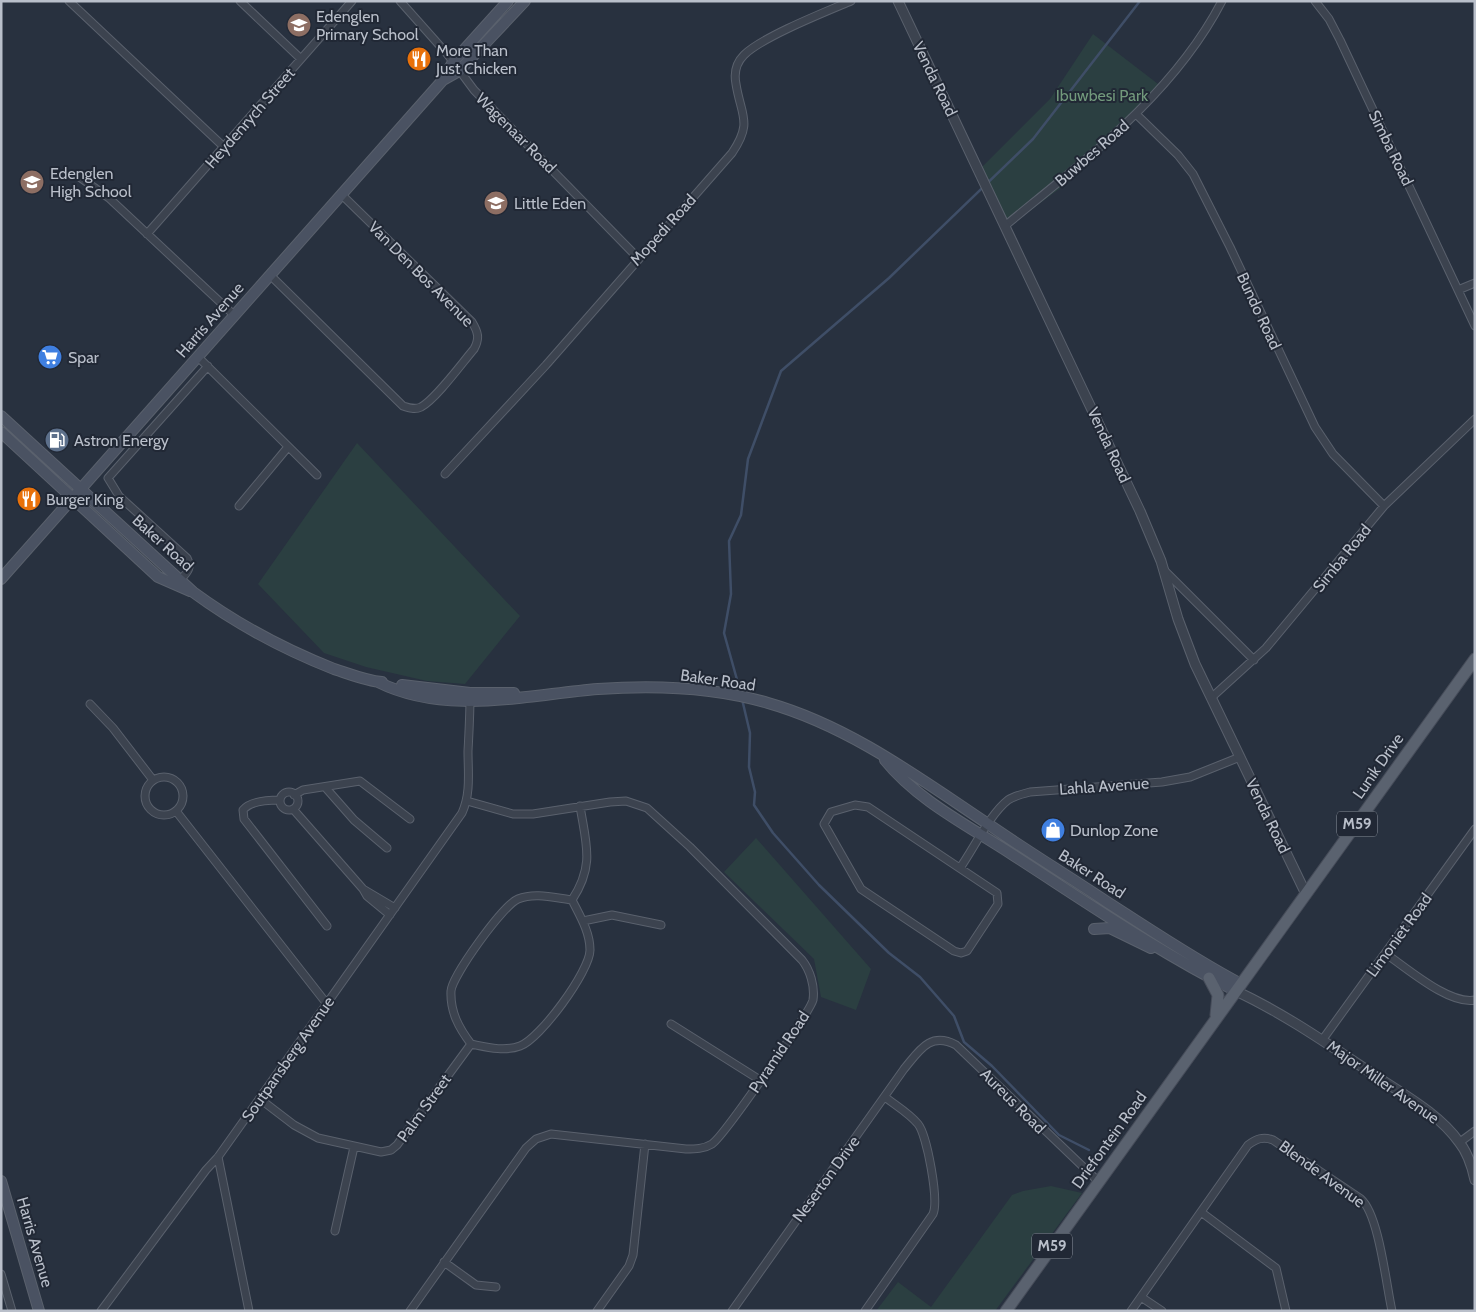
<svg xmlns="http://www.w3.org/2000/svg" width="1476" height="1312" font-family="Cabin,sans-serif">
	<style>
		.green { fill: #2b3f41 }
		.lines { fill: none; stroke-linecap: round; stroke-linejoin: round }
		.stream { stroke: #3f4e67; stroke-width: 2.5 }
		.minor-casing { stroke: #5a616d; stroke-width: 9 }
		.tertiary-casing { stroke: #5a616d; stroke-width: 11 }
		.secondary-casing { stroke: #5a616d; stroke-width: 12 }
		.primary-casing { stroke: #464c59; stroke-width: 13 }
		.minor { stroke: #3c434f; stroke-width: 7 }
		.tertiary { stroke: #3c434f; stroke-width: 9 }
		.secondary { stroke: #4a5262; stroke-width: 10 }
		.primary { stroke: #5a626f; stroke-width: 11 }
		.labels { text-anchor: middle; dominant-baseline: central; stroke-width: 4; stroke-linejoin: round; paint-order: stroke }
		.shield { fill: #212835; stroke: #8b929d; stroke-width: 1 }
		.shield-label { font-size: 15px; font-weight: bold; fill: #b9bfca }
		.poi-label { font-size: 16px; fill: #b9bfca; stroke: #212835; text-anchor: start }
		.street-label { font-size: 16px; fill: #b9bfca; stroke: #212835 }
		.park-label { font-size: 16px; fill: #72997c; stroke: #212835 }
	</style>
	<rect width="100%" height="100%" fill="#28313f"/>
	<path class="green" d="M1093 34 1162 87 1138 117 1074 178 1004 230 976 173 1050 99Z
		M357 443 520 616 465 684 427 681 366 667 324 653 258 584Z
		M756 838 871 969 856 1010 821 997 814 959 724 872Z
		M1051 1186 1082 1193 995 1311H876L898 1282 931 1307 1012 1195 1023 1191Z"/>
	<g class="lines">
		<path class="stream" d="M741 694 724 633 731 594 729 541 741 515 748 459 781 371 889 278 1033 139 1140 1
			M742 699 750 733 749 767 755 792 754 805 773 833 819 885 889 953 920 977 954 1016 964 1042 992 1066 1059 1135 1089 1150"/>
		<defs>
			<path id="minor" d="M69 1 225 148
				M240 1 301 59
				M400 1 448 55 474 90 638 258
				M1315 1 1329 19 1340 40 1475 326
				M1137 115 1178 155 1193 174 1230 247 1315 427 1333 454 1384 506
				M78 176 109 198 235 316
				M1006 225C1085 160 1174 94 1222 1
				M147 234 352 1
				M270 275 403 406C409 408 415 410 421 407 436 399 462 363 474 349 480 338 478 332 472 322L342 195
				M1458 290 1475 283
				M198 357 317 475
				M445 474 546 365 732 153C753 122 741 116 736 84 734 74 736 63 744 55 762 37 825 12 851 1
				M239 506 288 447
				M1164 570 1254 660
				M181 579C188 572 192 567 187 558L119 496 108 478 208 366
				M1211 698 1266 648 1384 506 1475 419
				M90 704 113 728 153 780
				M145 796a19 19 0 1 1 38 0a19 19 0 1 1-38 0Z
				M325 787 354 820 387 848
				M280 801a9 9 0 1 1 18 0a9 9 0 1 1-18 0Z
				M294 795 303 790 360 781 410 819
				M280 800C269 800 250 801 243 810L244 819 327 926
				M855 805 868 807 997 893 998 904 967 951 961 953 954 951 861 889 824 824 831 812Z
				M293 809 363 889 367 896 390 915
				M176 811 327 1004
				M960 868C974 848 990 814 1008 800 1014 796 1022 794 1030 792L1162 782 1190 777 1240 757
				M363 889 395 908
				M572 900C595 865 586 844 580 806
				M583 921 612 915 661 925
				M1386 954C1407 968 1449 1005 1475 1000
				M671 1024 760 1080
				M1323 1039 1475 829
				M471 1044C459 1028 450 1012 451 991 452 976 503 905 518 899 535 892 555 898 572 900
				M471 1044C486 1047 504 1052 520 1046 540 1039 590 971 590 950 590 932 580 916 572 900
				M260 1099 294 1125 318 1138 381 1152 391 1150 397 1145 471 1044
				M1460 1142 1475 1131
				M218 1157 249 1311
				M1201 1212 1276 1268 1286 1311
				M335 1231 354 1147
				M444 1262 476 1285 496 1287
				M1 1274 12 1311
				M1141 1297 1162 1311
				M101 1311 206 1170 218 1157 462 813C471 793 468 772 468 751 469 733 470 715 470 696
				M410 1311 526 1148 536 1139 551 1134 686 1149C695 1149 704 1149 712 1144 723 1137 810 1012 813 1000 815 986 810 970 802 960L690 847 647 808 626 801 610 802 533 814H513L467 801
				M597 1311 629 1266 633 1255 645 1144
				M732 1311 904 1069C919 1051 930 1031 956 1045L1099 1182
				M865 1311 933 1214C939 1200 927 1135 918 1124 909 1113 895 1105 885 1097
				M1131 1311 1248 1145C1256 1139 1263 1136 1273 1140L1361 1199C1379 1215 1386 1284 1392 1311"/>
			<path id="tertiary" d="M898 1 1140 511 1161 561 1178 619 1195 664 1306 894
				M1236 991C1287 1015 1332 1047 1379 1078 1406 1096 1440 1115 1459 1142 1468 1153 1472 1166 1475 1180"/>
			<path id="secondary" d="M443 80 459 71 525 1
				M1 416 193 592C238 625 283 649 334 669 350 674 366 681 382 682
				M1 432 158 577 190 591
				M1 579 442 81 453 62 508 1
				M378 682C446 716 526 695 598 689 654 685 714 687 768 703 849 726 919 778 988 824 1027 851 1068 876 1107 902 1151 930 1195 960 1241 984
				M402 685 470 693H514
				M885 760C918 801 969 826 1013 855 1086 902 1158 952 1236 991
				M1094 929 1110 928 1151 948
				M1 1181 39 1311"/>
			<path id="primary" d="M1209 978 1218 995 1216 1015
				M1006 1311 1475 659"/>
		</defs>
		<use href="#minor" class="minor-casing"/>
		<use href="#tertiary" class="tertiary-casing"/>
		<use href="#secondary" class="secondary-casing"/>
		<use href="#primary" class="primary-casing"/>
		<use href="#minor" class="minor"/>
		<use href="#tertiary" class="tertiary"/>
		<use href="#secondary" class="secondary"/>
		<use href="#primary" class="primary"/>
	</g>
	<defs>
		<symbol id="school-disc" viewBox="-11 -11 22 22"><circle r="9.5" fill="#8d6e63" stroke="#212835"/><path d="M0-5L7-2L0 1L-7-2ZM-4 1L0 2.5L4 1V4Q0 6-4 4Z" fill="#fff"/></symbol>
		<symbol id="restaurant-disc" viewBox="-11 -11 22 22"><circle r="9.5" fill="#e8710a" stroke="#212835"/><path d="M-5-6h1v4h1v-4h1v4h1v-4h1v5L-1.5 .5V6h-2V.5L-5-1ZM5-6V6H3V1.5H1.5Q1.5-4 5-6Z" fill="#fff"/></symbol>
		<symbol id="supermarket-disc" viewBox="-11 -11 22 22"><circle r="9.5" fill="#3f7fe0" stroke="#212835"/><path d="M-6-5.5h2.5l.6 2H6L4.5 2H-2.5L-4.4-4H-6ZM-1.5 3.2a1.3 1.3 0 1 0 .1 0ZM3 3.2a1.3 1.3 0 1 0 .1 0Z" fill="#fff"/></symbol>
		<symbol id="fuel-disc" viewBox="-11 -11 22 22"><circle r="9.5" fill="#5c6f8a" stroke="#212835"/><path d="M-5.5-6h7V0h2V4h1.3V-2.5L3-4.5l.8-.8L6-3V5H2.5V1h-1V6h-7ZM-4.2-4.7v3.2H.2V-4.7Z" fill="#fff"/></symbol>
		<symbol id="shop-disc" viewBox="-11 -11 22 22"><circle r="9.5" fill="#3f7fe0" stroke="#212835"/><path d="M-5-2.5h2.3a2.7 3.5 0 0 1 5.4 0H5L5.5 6h-11ZM-1.5-2.5h3a1.5 2.3 0 0 0-3 0Z" fill="#fff"/></symbol>
	</defs>
	<g fill-rule="evenodd">
		<use href="#school-disc" x="285" y="11" width="28" height="28"/>
		<use href="#restaurant-disc" x="405" y="45" width="28" height="28"/>
		<use href="#school-disc" x="18" y="168" width="28" height="28"/>
		<use href="#school-disc" x="482" y="189" width="28" height="28"/>
		<use href="#supermarket-disc" x="36" y="343" width="28" height="28"/>
		<use href="#fuel-disc" x="43" y="426" width="28" height="28"/>
		<use href="#restaurant-disc" x="15" y="485" width="28" height="28"/>
		<use href="#shop-disc" x="1039" y="816" width="28" height="28"/>
	</g>
	<g class="labels">
		<g class="shield">
			<rect x="1337" y="811.5" width="40" height="25" rx="4"/>
			<rect x="1032" y="1233.5" width="40" height="25" rx="4"/>
		</g>
		<g class="shield-label">
			<text x="1357" y="824">M59</text>
			<text x="1052" y="1246">M59</text>
		</g>
		<g class="poi-label">
			<text x="316" y="16">Edenglen<tspan x="316" dy="18">Primary School</tspan></text>
			<text x="436" y="50">More Than<tspan x="436" dy="18">Just Chicken</tspan></text>
			<text x="50" y="173">Edenglen<tspan x="50" dy="18">High School</tspan></text>
			<text x="514" y="203">Little Eden</text>
			<text x="68" y="357">Spar</text>
			<text x="74" y="440">Astron Energy</text>
			<text x="46" y="499">Burger King</text>
			<text x="1070" y="830">Dunlop Zone</text>
		</g>
		<g class="street-label">
			<text transform="translate(935 79) rotate(64)">Venda Road</text>
			<text transform="translate(250 118) rotate(-49)">Heydenrych Street</text>
			<text transform="translate(516 133) rotate(45)">Wagenaar Road</text>
			<text transform="translate(1391 148) rotate(64)">Simba Road</text>
			<text transform="translate(1092 153) rotate(-41)">Buwbes Road</text>
			<text transform="translate(663 230) rotate(-48)">Mopedi Road</text>
			<text transform="translate(421 274) rotate(45)">Van Den Bos Avenue</text>
			<text transform="translate(1259 311) rotate(65)">Bundo Road</text>
			<text transform="translate(210 320) rotate(-49)">Harris Avenue</text>
			<text transform="translate(1109 445) rotate(65)">Venda Road</text>
			<text transform="translate(163 543) rotate(42)">Baker Road</text>
			<text transform="translate(1342 558) rotate(-51)">Simba Road</text>
			<text transform="translate(718 680) rotate(8)">Baker Road</text>
			<text transform="translate(1378 766) rotate(-55)">Lunik Drive</text>
			<text transform="translate(1104 786) rotate(-4)">Lahla Avenue</text>
			<text transform="translate(1268 816) rotate(64)">Venda Road</text>
			<text transform="translate(1092 874) rotate(33)">Baker Road</text>
			<text transform="translate(1399 935) rotate(-54)">Limoniet Road</text>
			<text transform="translate(779 1052) rotate(-56)">Pyramid Road</text>
			<text transform="translate(288 1059) rotate(-55)">Soutpansberg Avenue</text>
			<text transform="translate(1383 1082) rotate(35)">Major Miller Avenue</text>
			<text transform="translate(1013 1101) rotate(45)">Aureus Road</text>
			<text transform="translate(424 1108) rotate(-54)">Palm Street</text>
			<text transform="translate(1109 1140) rotate(-54)">Driefontein Road</text>
			<text transform="translate(1322 1174) rotate(36)">Blende Avenue</text>
			<text transform="translate(826 1179) rotate(-54)">Neserton Drive</text>
			<text transform="translate(35 1242) rotate(74)">Harris Avenue</text>
		</g>
		<g class="park-label">
			<text x="1102" y="95">Ibuwbesi Park</text>
		</g>
	</g>
	<rect width="1476" height="1312" fill="none" stroke="#b9bfca" stroke-width="5"/>
</svg>
